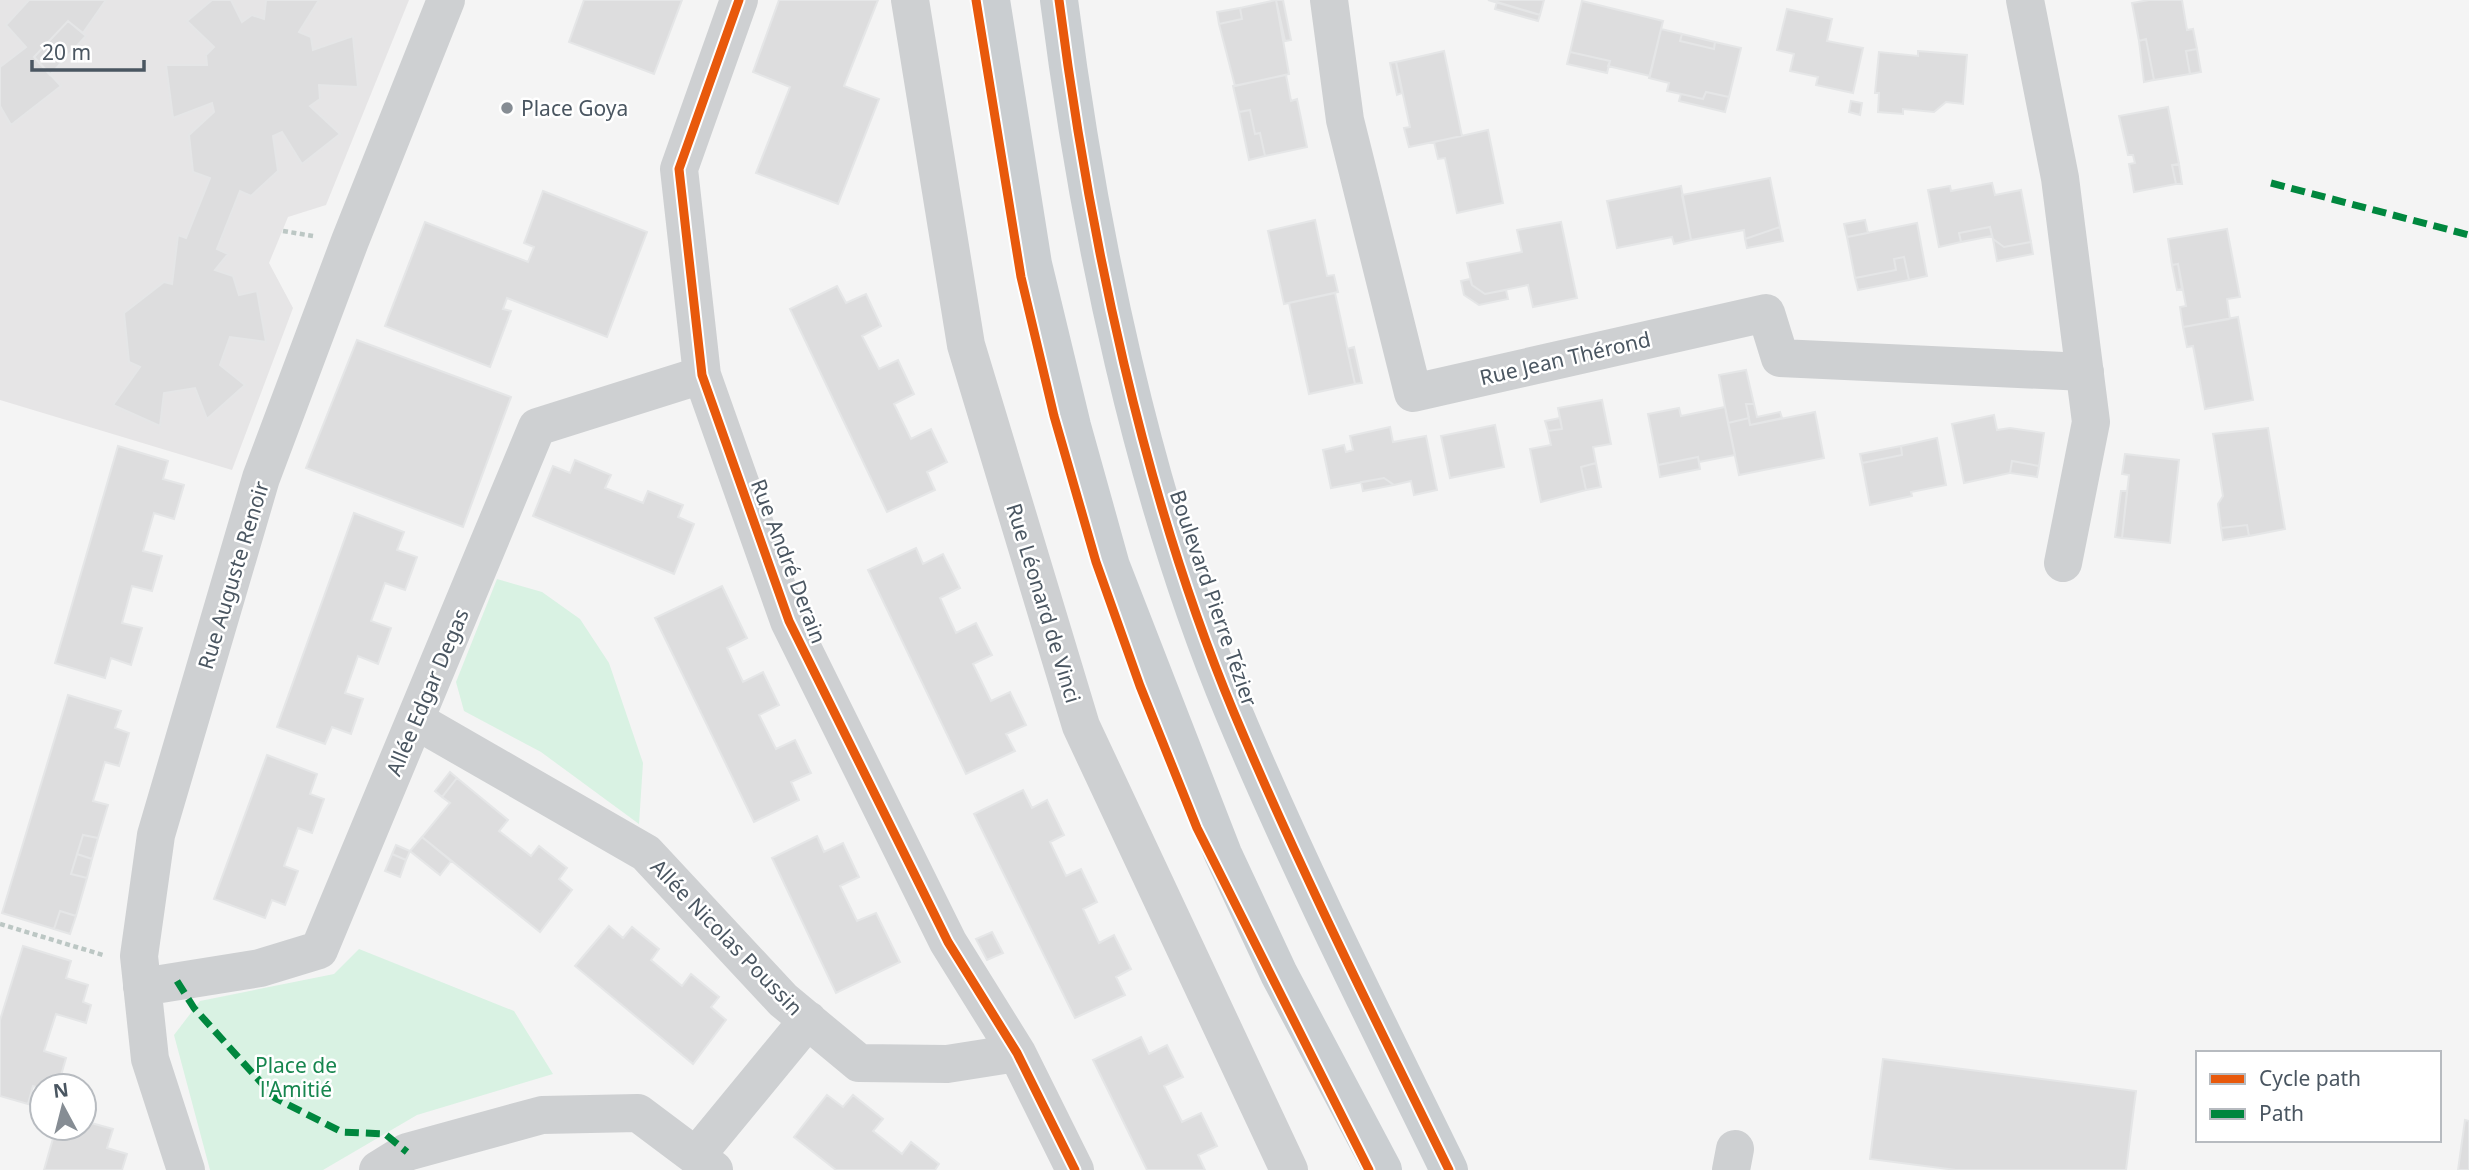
<svg xmlns="http://www.w3.org/2000/svg" width="2469" height="1170" font-family="'Noto Sans',sans-serif">
	<style>
		.education { fill: #e6e5e6 }
		.green { fill: #d9f2e3 }
		.building { fill: #ddddde; stroke: #e5e6e7; stroke-width: 2 }
		.lines { fill: none; stroke-linecap: round; stroke-linejoin: round }
		.path { stroke: #bcc7c4; stroke-width: 4.5; stroke-dasharray: 5 3.5; stroke-linecap: butt }
		.minor { stroke: #ced0d2; stroke-width: 38 }
		.major { stroke: #caced1; stroke-width: 38 }
		.quiet { stroke: #00873e; stroke-width: 7; stroke-dasharray: 14 7; stroke-linecap: butt }
		.cycleway-casing { stroke: #fff; stroke-width: 13 }
		.cycleway { stroke: #e8590c; stroke-width: 9 }
		.poi-dot { fill: #868d94; stroke: #fff; stroke-width: 2.5 }
		.labels { text-anchor: middle; dominant-baseline: central; stroke-width: 5; stroke-linejoin: round; paint-order: stroke }
		.poi-label { font-size: 21px; fill: #4a5661; stroke: #fff; text-anchor: start }
		.street-label { font-size: 21px; fill: #4a5661; stroke: #fff }
		.park-label { font-size: 21px; fill: #17864f; stroke: #fff }
	</style>
	<rect width="100%" height="100%" fill="#f4f4f4"/>
	<path class="education" d="M0 0H409L326 205 288 217 269 263 293 308 232 470 0 400Z"/>
	<path class="green" d="M497 579 542 592 580 619 609 663 643 763 639 824 541 752 464 711 456 682Z
		M359 949 514 1011 553 1074 417 1115 323 1170H210L174 1035 200 1001 334 974Z"/>
	<path class="building" d="M29 0H106L83 33 68 21 34 57 61 86 11 125 0 106V67L26 47 6 25Z
		M212 0H231L242 22 252 15 264 19 266 0H319L299 32 311 37 313 50 353 36 358 87 319 85 320 99 310 106 340 134 302 164 282 132 273 136 278 171 251 196 240 191 217 249 228 254 215 270 233 276 239 295 257 291 266 342 230 337 220 365 245 385 207 419 195 388 164 393 160 426 113 405 140 367 129 362 124 313 164 282 172 284 178 235 186 238 210 178 193 172 189 135 214 112 212 103 173 118 166 65H207L206 55 214 47 187 21Z
		M584 0H682L654 74 569 42Z
		M779 0H878L844 86 879 99 838 204 756 173 790 87 753 72Z
		M1276 0 1289 74 1235 86 1219 24 1242 19 1240 8Z
		M1276 0H1283L1291 40 1285 41Z
		M1488 0H1544L1540 15Z
		M2149 0H2182L2187 30 2193 29 2197 49 2186 51 2190 74 2154 80 2146 39 2139 41 2132 3Z
		M1582 1 1663 21 1650 76 1608 66 1610 61 1570 52Z
		M1497 2 1540 15 1538 21 1495 9Z
		M1240 8 1242 19 1219 24 1217 12Z
		M1787 9 1832 19 1827 41 1863 48 1853 93 1816 85 1818 77 1790 71 1794 54 1777 50Z
		M68 21 86 36 50 75 34 57Z
		M1661 29 1682 34 1680 41 1714 49 1715 42 1741 48 1729 97 1706 92 1703 99 1681 94 1667 91 1669 83 1649 78Z
		M1682 34 1715 42 1714 49 1680 41Z
		M2146 39 2154 80 2144 82 2139 41Z
		M2197 49 2201 72 2190 74 2186 51Z
		M1444 51 1462 136 1409 147 1404 128 1410 127 1396 62Z
		M1918 51 1967 55 1963 104 1946 102 1934 112 1903 109V114L1878 112 1879 93H1875L1879 52 1918 56Z
		M1570 52 1610 61 1607 73 1567 64Z
		M1396 62 1402 93 1397 95 1390 63Z
		M1286 75 1291 101 1297 99 1307 147 1265 156 1260 133 1255 134 1250 110 1239 112 1233 86Z
		M1706 92 1729 97 1725 112 1679 101 1681 94 1703 99Z
		M1851 101 1862 103 1860 115 1849 112Z
		M2168 107 2179 164 2172 165 2176 184 2134 192 2129 164 2135 163 2133 155H2128L2119 116Z
		M1250 110 1255 134 1260 133 1265 156 1249 160 1239 112Z
		M1488 130 1503 203 1457 213 1445 158 1438 159 1434 142Z
		M2179 164 2182 184H2176L2172 165Z
		M1770 178 1780 227 1745 239 1744 230 1691 240 1682 195Z
		M1992 183 1995 195 2021 190 2031 242 2004 247 1993 239 1990 227 1959 233 1961 242 1939 247 1928 190 1950 186 1951 191Z
		M1681 186 1691 240 1674 244 1672 237 1617 248 1607 201Z
		M543 191 647 232 607 337 507 298 503 309 511 311 490 367 385 326 425 222 528 262 534 247 524 243Z
		M1315 220 1327 276 1334 275 1338 292 1284 304 1268 231Z
		M1865 220 1868 233 1847 237 1844 224Z
		M1561 222 1577 298 1533 307 1528 285 1485 294 1472 285 1467 263 1522 252 1517 230Z
		M1917 223 1927 276 1909 280 1904 257 1894 259 1896 270 1855 278 1847 237Z
		M1780 227 1783 241 1747 248 1745 239Z
		M1990 227 1992 236 1961 242 1959 233Z
		M2227 229 2240 297 2227 299 2230 319 2183 327 2180 307 2186 306 2178 264 2172 265 2168 239Z
		M1993 239 2004 247 2031 242 2033 254 1997 261Z
		M1904 257 1909 280 1858 290 1855 278 1896 270 1894 259Z
		M2178 264 2182 289 2177 290 2172 265Z
		M1470 279 1472 285 1485 294 1506 290 1508 299 1479 305 1464 295 1461 281Z
		M837 286 846 303 866 294 881 326 862 336 879 369 898 360 914 394 894 404 911 439 931 429 947 462 927 472 935 490 887 512 790 309Z
		M1335 293 1355 384 1309 394 1289 303Z
		M2238 317 2253 400 2205 409 2193 346 2187 347 2183 327Z
		M357 340 511 397 463 527 306 468Z
		M1354 347 1362 383 1355 384 1347 349Z
		M1746 370 1754 404H1746L1749 418 1728 423 1719 375Z
		M1602 400 1611 444 1593 447 1596 463 1581 467 1586 490 1541 502 1530 449 1551 445 1548 431 1562 429 1558 408Z
		M1746 404H1754L1757 417 1780 412 1782 418 1750 425Z
		M1725 407 1735 455 1699 462 1698 457 1658 465 1648 414 1679 408 1681 416Z
		M1815 412 1824 458 1739 475 1728 423 1749 418 1750 425Z
		M1994 415 1997 430 2010 428 2044 433 2039 466 2012 461 2010 473 1964 483 1952 424Z
		M1560 418 1562 429 1548 431 1545 421Z
		M1495 425 1504 467 1450 478 1441 436Z
		M1390 427 1393 442 1426 436 1437 490 1414 495 1411 481 1394 485 1384 478 1331 488 1323 450 1344 445 1346 452 1353 450 1350 436Z
		M2268 428 2285 529 2249 536 2247 525 2221 528 2218 504 2223 496 2213 434Z
		M1937 438 1946 485 1911 492 1912 496 1870 505 1862 463 1902 455 1901 446Z
		M118 446 168 461 163 479 184 485 174 519 154 513 143 551 162 556 152 591 132 586 122 623 142 628 131 665 111 658 105 678 55 663Z
		M1901 446 1902 455 1862 463 1860 454Z
		M2125 454 2179 460 2170 543 2122 538 2129 475 2122 474Z
		M1698 457 1700 469 1660 477 1658 465Z
		M575 460 611 475 605 488 643 503 648 491 683 505 678 517 694 524 674 574 533 516 553 466 570 473Z
		M2012 461 2039 466 2037 477 2010 473Z
		M1596 463 1601 487 1586 490 1581 467Z
		M1384 478 1394 485 1363 491 1361 482Z
		M2121 491H2127L2122 538 2115 537Z
		M354 513 404 532 397 550 417 557 405 590 385 583 371 621 391 628 378 664 358 656 345 693 363 699 351 734 332 727 325 744 277 727Z
		M2247 525 2249 536 2223 540 2221 528Z
		M916 548 923 564 943 554 960 588 940 598 956 633 976 623 992 655 973 664 991 701 1010 692 1026 725 1006 734 1015 751 966 774 868 570Z
		M722 586 747 638 727 648 743 682 763 672 779 705 759 715 776 749 795 740 811 773 791 782 799 800 754 822 655 618Z
		M68 695 121 711 115 728 129 733 119 766 105 762 93 801 108 805 98 838 83 835 71 874 87 878 76 916 60 911 54 929 2 913Z
		M267 755 317 774 310 794 324 799 312 833 298 828 284 866 298 871 285 905 272 900 265 918 214 899Z
		M450 772 457 778 442 797 435 791Z
		M457 778 508 820 499 831 531 856 539 846 567 868 559 879 572 890 540 932 422 837 450 803 442 797Z
		M1023 790 1032 808 1047 800 1064 835 1050 842 1066 876 1081 869 1097 902 1083 909 1099 943 1114 935 1131 969 1116 977 1125 995 1075 1018 974 814Z
		M83 835 98 838 92 859 77 854Z
		M817 836 824 852 843 843 859 877 840 886 857 921 876 913 900 962 836 993 772 858Z
		M422 837 451 861 440 875 410 851Z
		M396 845 410 851 406 860 392 854Z
		M77 854 92 859 87 878 71 874Z
		M392 854 406 860 400 877 385 871Z
		M60 911 76 916 70 934 54 929Z
		M609 926 623 938 632 927 659 949 651 960 682 986 691 974 719 997 711 1007 726 1020 693 1064 575 966Z
		M992 932 1003 953 987 960 976 939Z
		M23 946 71 961 66 978 88 985 83 1002 91 1005 86 1023 56 1014 44 1051 66 1058 58 1086H42V1089L33 1086 28 1104 0 1096V1020Z
		M1141 1037 1149 1054 1167 1045 1183 1077 1164 1086 1182 1122 1201 1113 1217 1146 1198 1155 1205 1170H1147L1093 1060Z
		M1883 1059 2136 1091 2126 1170H1956L1870 1159Z
		M827 1095 843 1107 853 1095 883 1119 873 1131 902 1154 911 1142 939 1164 935 1170H836L794 1137Z
		M2465 1120 2469 1121V1170H2458Z
		M84 1121 113 1129 107 1148 127 1154 122 1170H44L56 1128H84Z"/>
	<g class="lines">
		<path class="path" d="M283 231 313 236
			M0 924 103 955"/>
		<path class="minor" d="M739 0 679 169 702 375 789 621 948 942 1017 1053 1075 1170
			M910 0 966 345 1081 726 1289 1170
			M1329 0 1345 120 1413 393 1766 313 1780 358 2085 372
			M2025 0 2060 178 2091 422 2063 563
			M415 720 646 853 783 1000 859 1063 947 1064 1017 1053
			M142 987 260 968 319 950 537 427 702 375
			M696 1156 808 1020
			M186 1170 150 1059 139 956 156 835 261 478 350 241 446 0
			M378 1170 407 1152 542 1115 638 1113 714 1170
			M1731 1170 1735 1149"/>
		<path class="major" d="M991 0 1033 264 1072 426 1111 566 1223 854 1279 974 1383 1170
			M1059 0C1089 234 1143 495 1234 713 1299 868 1375 1019 1449 1170"/>
		<path class="quiet" d="M2271 183 2469 235
			M177 981 194 1008 275 1098 342 1132 385 1134 407 1152"/>
		<defs>
			<path id="cycleway" d="M739 0 679 169 702 375 789 621 948 942 1017 1053 1075 1170
				M976 0 1021 277 1054 416 1096 562 1140 686 1197 828 1369 1170
				M1059 0C1089 234 1143 495 1234 713 1299 868 1375 1019 1449 1170"/>
		</defs>
		<use href="#cycleway" class="cycleway-casing"/>
		<use href="#cycleway" class="cycleway"/>
	</g>
	<circle class="poi-dot" cx="507" cy="108" r="7"/>
	<g class="labels">
		<g class="poi-label">
			<text x="521" y="108">Place Goya</text>
		</g>
		<g class="street-label">
			<text transform="translate(1565 358) rotate(-13)">Rue Jean Thérond</text>
			<text transform="translate(789 561) rotate(69)">Rue André Derain</text>
			<text transform="translate(233 575) rotate(-73)">Rue Auguste Renoir</text>
			<text transform="translate(1214 598) rotate(71)">Boulevard Pierre Tézier</text>
			<text transform="translate(1044 603) rotate(73)">Rue Léonard de Vinci</text>
			<text transform="translate(427 692) rotate(-67)">Allée Edgar Degas</text>
			<text transform="translate(727 937) rotate(46)">Allée Nicolas Poussin</text>
		</g>
		<g class="park-label">
			<text x="296" y="1065">Place de<tspan x="296" dy="24">l'Amitié</tspan></text>
		</g>
	</g>
	<rect x="2196" y="1051" width="245" height="91" fill="#ffffff" stroke="#b7bbc0" stroke-width="2"/>
	<rect x="2210" y="1074" width="35" height="10" fill="#e8590c" stroke="#b7bbc0" stroke-width="2"/>
	<text x="2259" y="1086" font-size="21" fill="#4a5661">Cycle path</text>
	<rect x="2210" y="1109" width="35" height="10" fill="#00873e" stroke="#b7bbc0" stroke-width="2"/>
	<text x="2259" y="1121" font-size="21" fill="#4a5661">Path</text>
	<g transform="translate(63 1107) rotate(353)"><circle r="33" fill="#ffffff" stroke="#b7bbc0" stroke-width="2"/>
	<path d="M0-5L12 26L0 18L-12 26Z" fill="#868d94"/>
	<text y="-10" font-size="19" font-weight="bold" text-anchor="middle" fill="#4a5661">N</text>
	</g>
	<path d="M32 60v10h112v-10" fill="none" stroke="#4a5661" stroke-width="3.5"/>
	<text x="42" y="60" font-size="21" fill="#4a5661" stroke="#ffffff" stroke-width="5" paint-order="stroke">20 m</text>
</svg>
